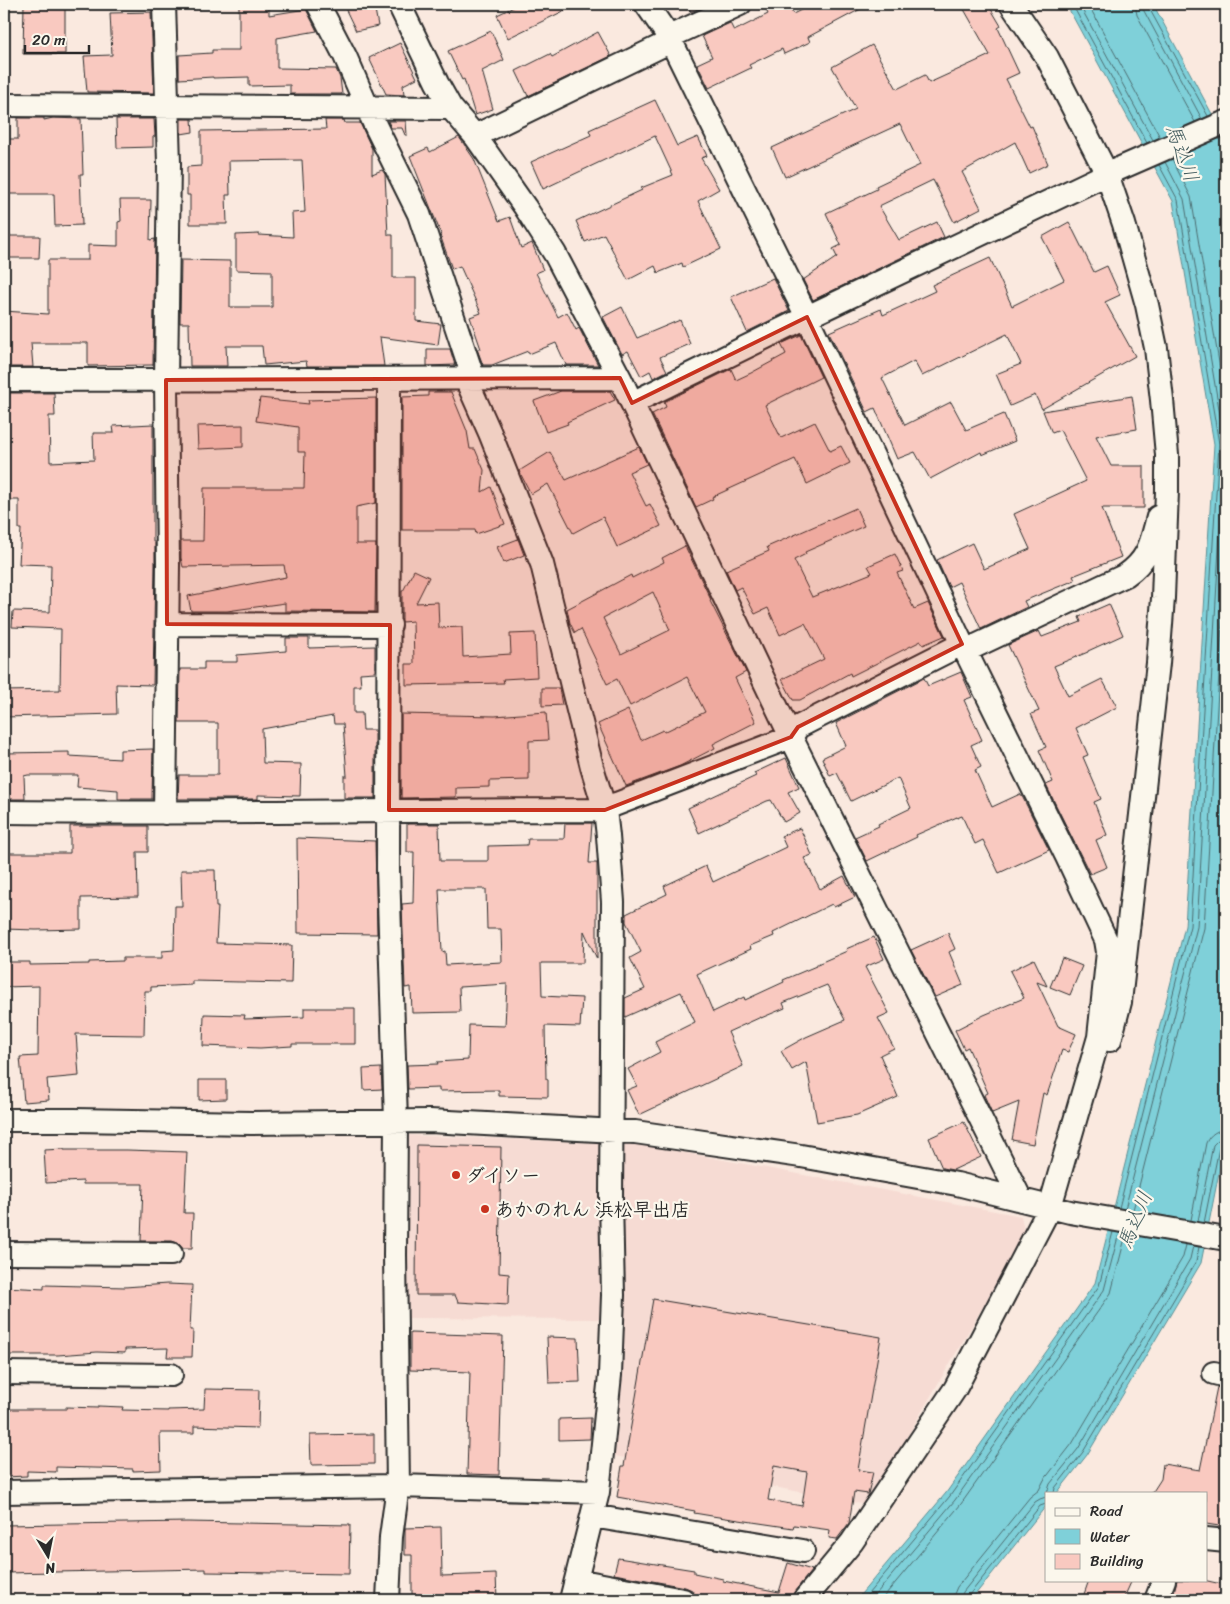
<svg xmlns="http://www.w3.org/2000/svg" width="1230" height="1604" font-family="Sriracha,'Klee One',sans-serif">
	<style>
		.built { fill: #f6dbd3 }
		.water { fill: #7fd0d9; stroke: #5d8e93 }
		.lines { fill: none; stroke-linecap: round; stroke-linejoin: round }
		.shore { stroke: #4d6d71; stroke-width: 1 }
		.building { fill: #f9c9c0; stroke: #2b2b2b; fill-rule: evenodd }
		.minor-casing { stroke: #2b2b2b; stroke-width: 26 }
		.minor { stroke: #fbf7ec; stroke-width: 22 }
		.marked { fill: #c8321e; fill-opacity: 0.2; stroke: #c8321e; stroke-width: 4; stroke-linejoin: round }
		.poi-dot { fill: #c8321e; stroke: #fbf7ec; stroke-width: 2 }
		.labels { text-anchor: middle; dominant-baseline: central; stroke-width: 4.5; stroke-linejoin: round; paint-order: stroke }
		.poi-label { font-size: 19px; font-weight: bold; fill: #2b2b2b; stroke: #fbf7ec; text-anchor: start }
		.water-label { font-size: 20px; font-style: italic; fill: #445d5f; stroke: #fbf7ec }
	</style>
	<rect width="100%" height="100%" fill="#fae9df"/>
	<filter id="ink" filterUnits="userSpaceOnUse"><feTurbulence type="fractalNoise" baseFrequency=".02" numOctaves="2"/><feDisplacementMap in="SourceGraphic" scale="10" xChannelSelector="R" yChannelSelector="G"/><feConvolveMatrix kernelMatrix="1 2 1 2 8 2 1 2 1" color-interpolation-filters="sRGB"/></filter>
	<g filter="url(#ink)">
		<path class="built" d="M402 1135 604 1143 601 1319 404 1318Z
			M628 1142 1021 1216 1025 1235 867 1505 615 1456 620 1310 621 1150Z"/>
		<path class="water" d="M1066 4H1153L1226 140V1137L1201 1263 1087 1455 1057 1493H1046V1506L971 1600H856L946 1493 1095 1283 1185 926 1214 444 1173 201Z"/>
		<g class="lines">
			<path class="shore" d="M1072 4 1147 143
				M1079 4 1153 140
				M1088 4 1160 137
				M1135 4 1137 15 1195 122
				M1142 4 1144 11 1202 119
				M1149 4V8L1208 116
				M1172 159 1191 197 1226 404
				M1119 1208 1190 926 1219 444 1178 200 1159 165
				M1125 1209 1197 927 1225 445 1184 199 1165 162
				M1133 1210 1204 928 1226 555
				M1191 1220 1206 1143C1210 1134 1217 1130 1226 1129
				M1198 1221 1213 1145 1219 1139 1226 1137
				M1204 1223 1219 1148 1222 1144 1226 1143
				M1047 1493 1050 1484 1078 1449 1190 1259 1193 1246
				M1054 1493 1055 1488 1083 1452 1196 1262 1199 1247
				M863 1600 950 1496 1099 1286 1113 1232
				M871 1600 955 1500 1104 1290 1119 1233
				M881 1600 961 1504 1111 1293 1126 1234
				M953 1600 954 1594 957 1587 1030 1497 1039 1490 1044 1480 1072 1444 1183 1257 1186 1245
				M961 1600 963 1592 1035 1502 1040 1499 1046 1497
				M967 1600 969 1595 1040 1506 1046 1504"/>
		</g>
		<path class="building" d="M24 4H65V54H23Z
			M239 4H269V15L306 9 317 31 277 38V68L336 69 340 78 342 94H290V85L249 86V77L213 78V77L179 79V55L212 53V50H239Z
			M356 4H374L378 26 356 31 344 6Z
			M520 4H578L508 38 497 15Z
			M687 4H709L691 12Z
			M763 4H788L793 14 813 4H870L808 37 810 42 784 54 782 49 749 65 751 68 709 88 697 64 712 57 702 36 730 23 734 31 768 14Z
			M961 4H988L1001 26 998 28 1019 73 1006 79 1030 127 1032 126 1048 164 1029 173 1015 142 962 172 981 208 954 222 933 180 879 206 899 240 937 222 944 237 813 300 803 280 837 257 833 249 841 245 826 213 877 189 876 186 920 165 900 124 785 177 772 148 856 109 832 67 872 45 897 89 925 75 929 83 990 55Z
			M151 12 154 93 87 92 84 56 112 55 110 13Z
			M491 31 504 60 482 71 493 109 475 115 464 79 462 80 448 51Z
			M598 32 611 56 528 96 516 71 550 54 552 57Z
			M400 43 417 78 403 85 404 95 386 94 369 58Z
			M655 100 677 146 698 137 707 156 701 158 719 189 698 201 721 249 683 267 682 263 658 273 655 266 628 280 604 234 585 242 576 221 642 190 641 188 673 175 655 136 543 189 531 162 591 135 589 130Z
			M18 118H44V120L53 118 81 119 83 174H80L82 225 55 226 54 194H4L5 139H18Z
			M116 119H154L155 136 153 137V147L117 148Z
			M181 119H192L193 132 181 134Z
			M325 120H344L345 123H360L372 149V174L382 170 385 174 388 235H393V278H416V321L441 324 438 345 380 337 384 366H307L306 361 264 365 262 346H226L227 366H190L189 323H180L181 260 230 261V307H272V271L236 270V235L259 234V235L293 237 292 213 305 212 302 160 229 161 230 195H226L227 224H190V195H187V167L201 166V131L326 129Z
			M388 121H406L407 135H405L402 128H391Z
			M459 137 474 159 499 221 510 217 521 248 532 243 543 270 536 273 558 317 567 312 576 330 579 328 598 365H566L556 343 529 354 528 351 492 365H483L477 349H481L470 317 481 313 460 266 452 269 440 235 441 234 410 156 428 148 430 152Z
			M120 200H151L150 240 155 239 153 365 88 366V343H31L33 367H4V311L48 314V260H88V245L118 246V222L121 221Z
			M1069 222 1094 272 1107 266 1120 295 1105 302 1135 356 1042 409 1035 395 1010 406 996 374 1021 364 1007 334 922 376 914 361 882 378 905 425 951 402 966 430 1004 414 1015 441 982 455 981 452 930 479 915 452 897 459 875 408 867 412 829 332 881 309 883 315 935 291 932 285 990 258 1012 306 1064 280 1042 237Z
			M7 236H40L39 258H6Z
			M773 278 789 311 747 332 731 297Z
			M622 307 637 338 680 320 690 344 660 357 667 371 653 378 650 371 641 376 628 351 622 354 603 317Z
			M801 335 821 377 765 405 781 438 815 422 830 451 841 446 850 463 807 484 795 459 712 497 713 499 696 507 652 414 666 407 664 402 731 369 736 380 751 373 786 354 781 344Z
			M427 349H450L455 365 427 366Z
			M561 391H610L615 400 567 422 568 424 546 432 534 401Z
			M428 392H451L467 431 470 449H475L484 470 482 492 491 487 505 524 476 534 475 530H402V397L428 396Z
			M4 393H54L55 416H49L50 462 94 460 93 433H114L113 426 153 424V542H155V565L153 685 116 684 117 714 4 717V691L60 690 61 629 12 627 13 611 50 612 51 565 19 564 21 529H19V500H4V473H6Z
			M1132 396 1137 429 1096 436 1111 466H1144V508H1102L1121 557 1073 576 1075 580 1024 601 1027 607 981 629 959 582 949 587 937 560 972 543 984 569 1030 549 1014 514 1086 481 1060 430 1052 433 1043 411Z
			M260 398 278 400V401L309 404 308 400 376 398V503L356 507V544H376L375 612 285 611V603L227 611H191L188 596 286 577 284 565 183 567 181 558V541H203L204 488H304L305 452H298V427L256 421Z
			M243 425V447L198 449 197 426Z
			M639 447 647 464 629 472 646 506 650 504 661 526 617 547 603 517 573 533 548 484 531 494 519 471 550 452 566 480Z
			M856 508 864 526 805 552 806 554 794 560 812 597 872 573 868 566 895 554 903 571 897 573 914 609 928 603 944 636 923 645 921 641 851 676 850 673 800 700H793L782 679 824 659 805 623 780 635 768 608 755 614 741 587 735 590 726 570 769 551 767 547Z
			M518 539 524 555 504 563 497 547Z
			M685 546 711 600 710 601 746 672 735 678 756 722 713 744 715 748 680 766 626 786 598 724 628 710 641 740 663 730 664 732 705 712 687 677 630 706 617 679 607 684 581 629 575 633 570 623 567 609 631 575 632 578 664 562 662 558ZM653 592 670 630 621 654 603 618Z
			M414 570 429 577 416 603 438 602 439 628 462 627 463 657 511 654 510 634 535 633 537 677 503 679 504 683 406 685V664H414L413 621 402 622V591H403Z
			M1109 604 1123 635 1088 651V652L1054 666 1068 696 1102 679 1117 707 1076 728 1088 755 1083 757 1101 799 1094 802 1107 835 1096 840 1107 867 1090 874 1046 785 1053 782 1039 750 1046 747 1031 714 1039 711 1008 645 1039 631 1042 637 1081 622 1079 617Z
			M286 638H309V648L375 646V672L360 673 361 686H354V713H362L363 730H375V798H344V776H347L343 724H334L333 716 262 729 263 763 301 764 300 796 258 795V799H178L179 775H218V723H179L180 669H204V662H237V655L286 651Z
			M961 672 972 697 964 700 982 740 971 745 981 767 975 770 992 807 1020 794 1021 796H1022L1049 850 999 873 983 840 975 844 962 816 957 818V817L916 835 917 837 867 861 855 837 879 826 878 824 911 808 898 778 851 801 837 773 830 776 822 758 846 746 836 723 924 678 928 686Z
			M542 688H559L562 705 542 706Z
			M546 712 548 740 529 741V780L489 781V787L456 788V797L401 798V714L495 716Z
			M153 749 152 799H118V790L77 787 78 775H28L24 776 25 799H6L4 753 69 752V756L120 759V750Z
			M786 758 799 787 788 792 800 813 784 822 771 800 767 801 699 833 688 808 756 776 754 773Z
			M565 823H592L589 863H597V959L584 931 583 963H541L542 996 582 998 580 1027 545 1026 546 1079 548 1080V1097L499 1096V1090L439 1091V1088L408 1089 407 1065 438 1064 437 1062 468 1060 469 1025 505 1026 507 984 459 987 460 1012 412 1013 411 987 405 988 402 904 413 903 414 852H407V824H439L440 861H488V846L527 845 528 839H564ZM439 889H486L487 929H501L502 962 446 965 445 951 442 952Z
			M70 826H148V852H137L138 897 81 898V929L36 930 4 929V853H70Z
			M800 828 812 855 804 858 820 889 844 876 855 897 834 907 832 904 773 933 774 936 750 946 751 949 697 974 713 1012 744 997 745 1000 784 982 783 980 816 966 815 965 847 951 846 949 874 937 884 959 865 967 889 1013 878 1018 894 1048 880 1055 898 1097 857 1115 817 1122 806 1062 792 1070 781 1051 806 1037 845 1020 827 985 783 1003 785 1008 761 1018V1017L728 1032 743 1066 639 1115 627 1090 637 1086 628 1069 660 1052 655 1042 695 1022 681 992 625 1017V998L645 989 630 958 641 952 626 922V914L667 894 664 886 706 866 713 882 786 847 781 836Z
			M297 838 375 841 377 934 298 933Z
			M181 870H215L216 907H218L216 943 292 945 291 983 192 981V985L151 987V991H145L144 1035 76 1034 79 1076 47 1079 49 1100 24 1102 20 1057 38 1056 39 986 4 987V962H30V965L89 964V962L123 961V958H162V951L174 950 175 906H182Z
			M948 933 955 949 949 952 963 985 935 997 911 950Z
			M1062 958 1082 966 1070 995 1050 987Z
			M1034 959 1047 986 1037 982 1058 1026 1076 1034 1068 1052 1062 1050 1047 1095 1043 1093 1033 1144 1012 1140 1019 1102 992 1113 984 1095 988 1093 968 1047 964 1049 955 1030 984 1015 1024 998 1010 971Z
			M304 1008H355V1044H292V1046L260 1048 203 1046 204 1014 245 1015 244 1019 304 1017Z
			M381 1068 382 1089 364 1090 363 1069Z
			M199 1080H226V1099L199 1100Z
			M964 1122 981 1157 953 1170 942 1168 929 1138Z
			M417 1145 501 1147 499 1273 509 1274 508 1305 458 1302 455 1295H416Z
			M64 1149V1150H127L187 1152 184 1213H193L192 1248H182L178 1243 172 1241H141L143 1184H83V1181L46 1183 44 1150Z
			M167 1284 192 1285 190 1330H193L192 1357H167L168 1348 125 1349V1353L97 1352 58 1355H4V1287L44 1289V1285L125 1287Z
			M653 1299 881 1337 858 1470 873 1472 868 1494 854 1492 849 1523 837 1539 829 1538 830 1530 794 1525 793 1528 712 1516 694 1513 695 1511 617 1497 622 1466H624ZM774 1466 807 1472 802 1506 768 1500Z
			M410 1333 503 1336 499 1475 467 1474 470 1372 410 1370Z
			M547 1337 578 1338 580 1382 549 1383Z
			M1217 1387 1226 1389V1527L1206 1524V1493H1152L1161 1479 1163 1464 1200 1470Z
			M205 1389 259 1390 258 1428 194 1426V1433H160L161 1470 133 1471V1469L56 1467V1472L27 1471V1476L4 1477V1409H66V1407L98 1408V1406L123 1407 122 1410 168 1411V1410L204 1409Z
			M591 1418 590 1439 559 1440V1419Z
			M374 1434V1464L311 1465 310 1435Z
			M187 1522 350 1525 349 1574 206 1572V1569L4 1573V1525Z
			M441 1527 442 1576 496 1574 497 1600H412V1555H405V1528Z
			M618 1558 694 1570V1573L723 1579V1581L779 1592 788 1563 812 1570 794 1592 791 1600H712L696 1597 692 1590 685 1587 614 1574Z
			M1089 1580H1132L1123 1600H1082Z
			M1177 1580H1203L1226 1585V1600H1172Z"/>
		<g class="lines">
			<defs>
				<path id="minor" d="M164 4 169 163 166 380 168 565 165 813
					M318 4 345 56 375 125 419 214 474 380
					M399 4 437 83 451 108 475 136 525 207 555 254 620 378
					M646 4 669 37 807 317 962 644 1067 857 1106 940 1108 952 1099 1037 1050 1207 955 1389 852 1542 804 1600
					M1011 4 1047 57 1107 174 1124 224 1147 305 1156 348 1162 400 1167 455V491L1163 598 1158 663 1120 1002 1110 1040
					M4 105 451 108
					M475 136 661 46 669 37 740 4
					M466 379 490 433 542 564 592 767 605 810 608 836 613 902 611 1198 613 1295 610 1375 598 1492 571 1600
					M4 380 620 378 632 403 807 317 1107 174 1226 122
					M632 403 791 737 1021 1200
					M167 624 390 625
					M965 651 1126 575C1149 559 1151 543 1158 517
					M603 804 614 805 791 737 798 727 962 644
					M4 812C204 814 405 810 605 810
					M4 1120H74L251 1123 430 1121 635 1132 801 1156 957 1184 1070 1212 1226 1239
					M4 1253 171 1254
					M4 1373 171 1375
					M1214 1373 1226 1376
					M4 1492 398 1486 598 1492
					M592 1516 803 1551
					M1206 1539 1226 1541
					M576 1580 683 1600
					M388 1600 391 1537 398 1486 395 1255 396 1121 388 869 389 379
					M1156 1600 1164 1580"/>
			</defs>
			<use href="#minor" class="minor-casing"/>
			<use href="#minor" class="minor"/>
		</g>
	</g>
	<path class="marked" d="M807 317 962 644 798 727 791 737 605 810H389L390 625 167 624 166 380 620 378 632 403Z"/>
	<g class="poi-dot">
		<circle cx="456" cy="1175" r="5"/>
		<circle cx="485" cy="1209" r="5"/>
	</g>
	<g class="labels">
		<g class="poi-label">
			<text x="466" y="1175">ダイソー</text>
			<text x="495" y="1209">あかのれん 浜松早出店</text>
		</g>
		<g class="water-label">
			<text transform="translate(1182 153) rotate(70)">馬込川</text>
			<text transform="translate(1135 1220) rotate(-68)">馬込川</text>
		</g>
	</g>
	<rect width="1230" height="1604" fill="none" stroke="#fbf7ec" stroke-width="20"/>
	<rect x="10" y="10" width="1210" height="1584" fill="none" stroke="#2b2b2b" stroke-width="2" filter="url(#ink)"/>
	<rect x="1045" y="1492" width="162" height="90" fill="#fbf7ec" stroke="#a8a59f"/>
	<rect x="1055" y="1508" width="25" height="8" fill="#fbf7ec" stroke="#a8a59f"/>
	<text x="1090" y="1516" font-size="15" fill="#2b2b2b">Road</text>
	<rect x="1055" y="1529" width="25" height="15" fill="#7fd0d9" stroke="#a8a59f"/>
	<text x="1090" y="1542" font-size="15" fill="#2b2b2b">Water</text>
	<rect x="1055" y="1554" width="25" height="15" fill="#f9c9c0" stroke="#a8a59f"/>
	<text x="1090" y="1566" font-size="15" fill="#2b2b2b">Building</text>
	<g transform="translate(48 1556) rotate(170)" stroke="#fbf7ec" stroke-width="4" paint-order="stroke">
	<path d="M0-4L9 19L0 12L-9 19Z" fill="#2b2b2b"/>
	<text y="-8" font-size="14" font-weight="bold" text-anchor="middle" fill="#2b2b2b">N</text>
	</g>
	<path d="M25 45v8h64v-8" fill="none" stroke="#2b2b2b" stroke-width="2.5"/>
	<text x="32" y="45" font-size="15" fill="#2b2b2b" stroke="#fbf7ec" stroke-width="4" paint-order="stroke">20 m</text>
</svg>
